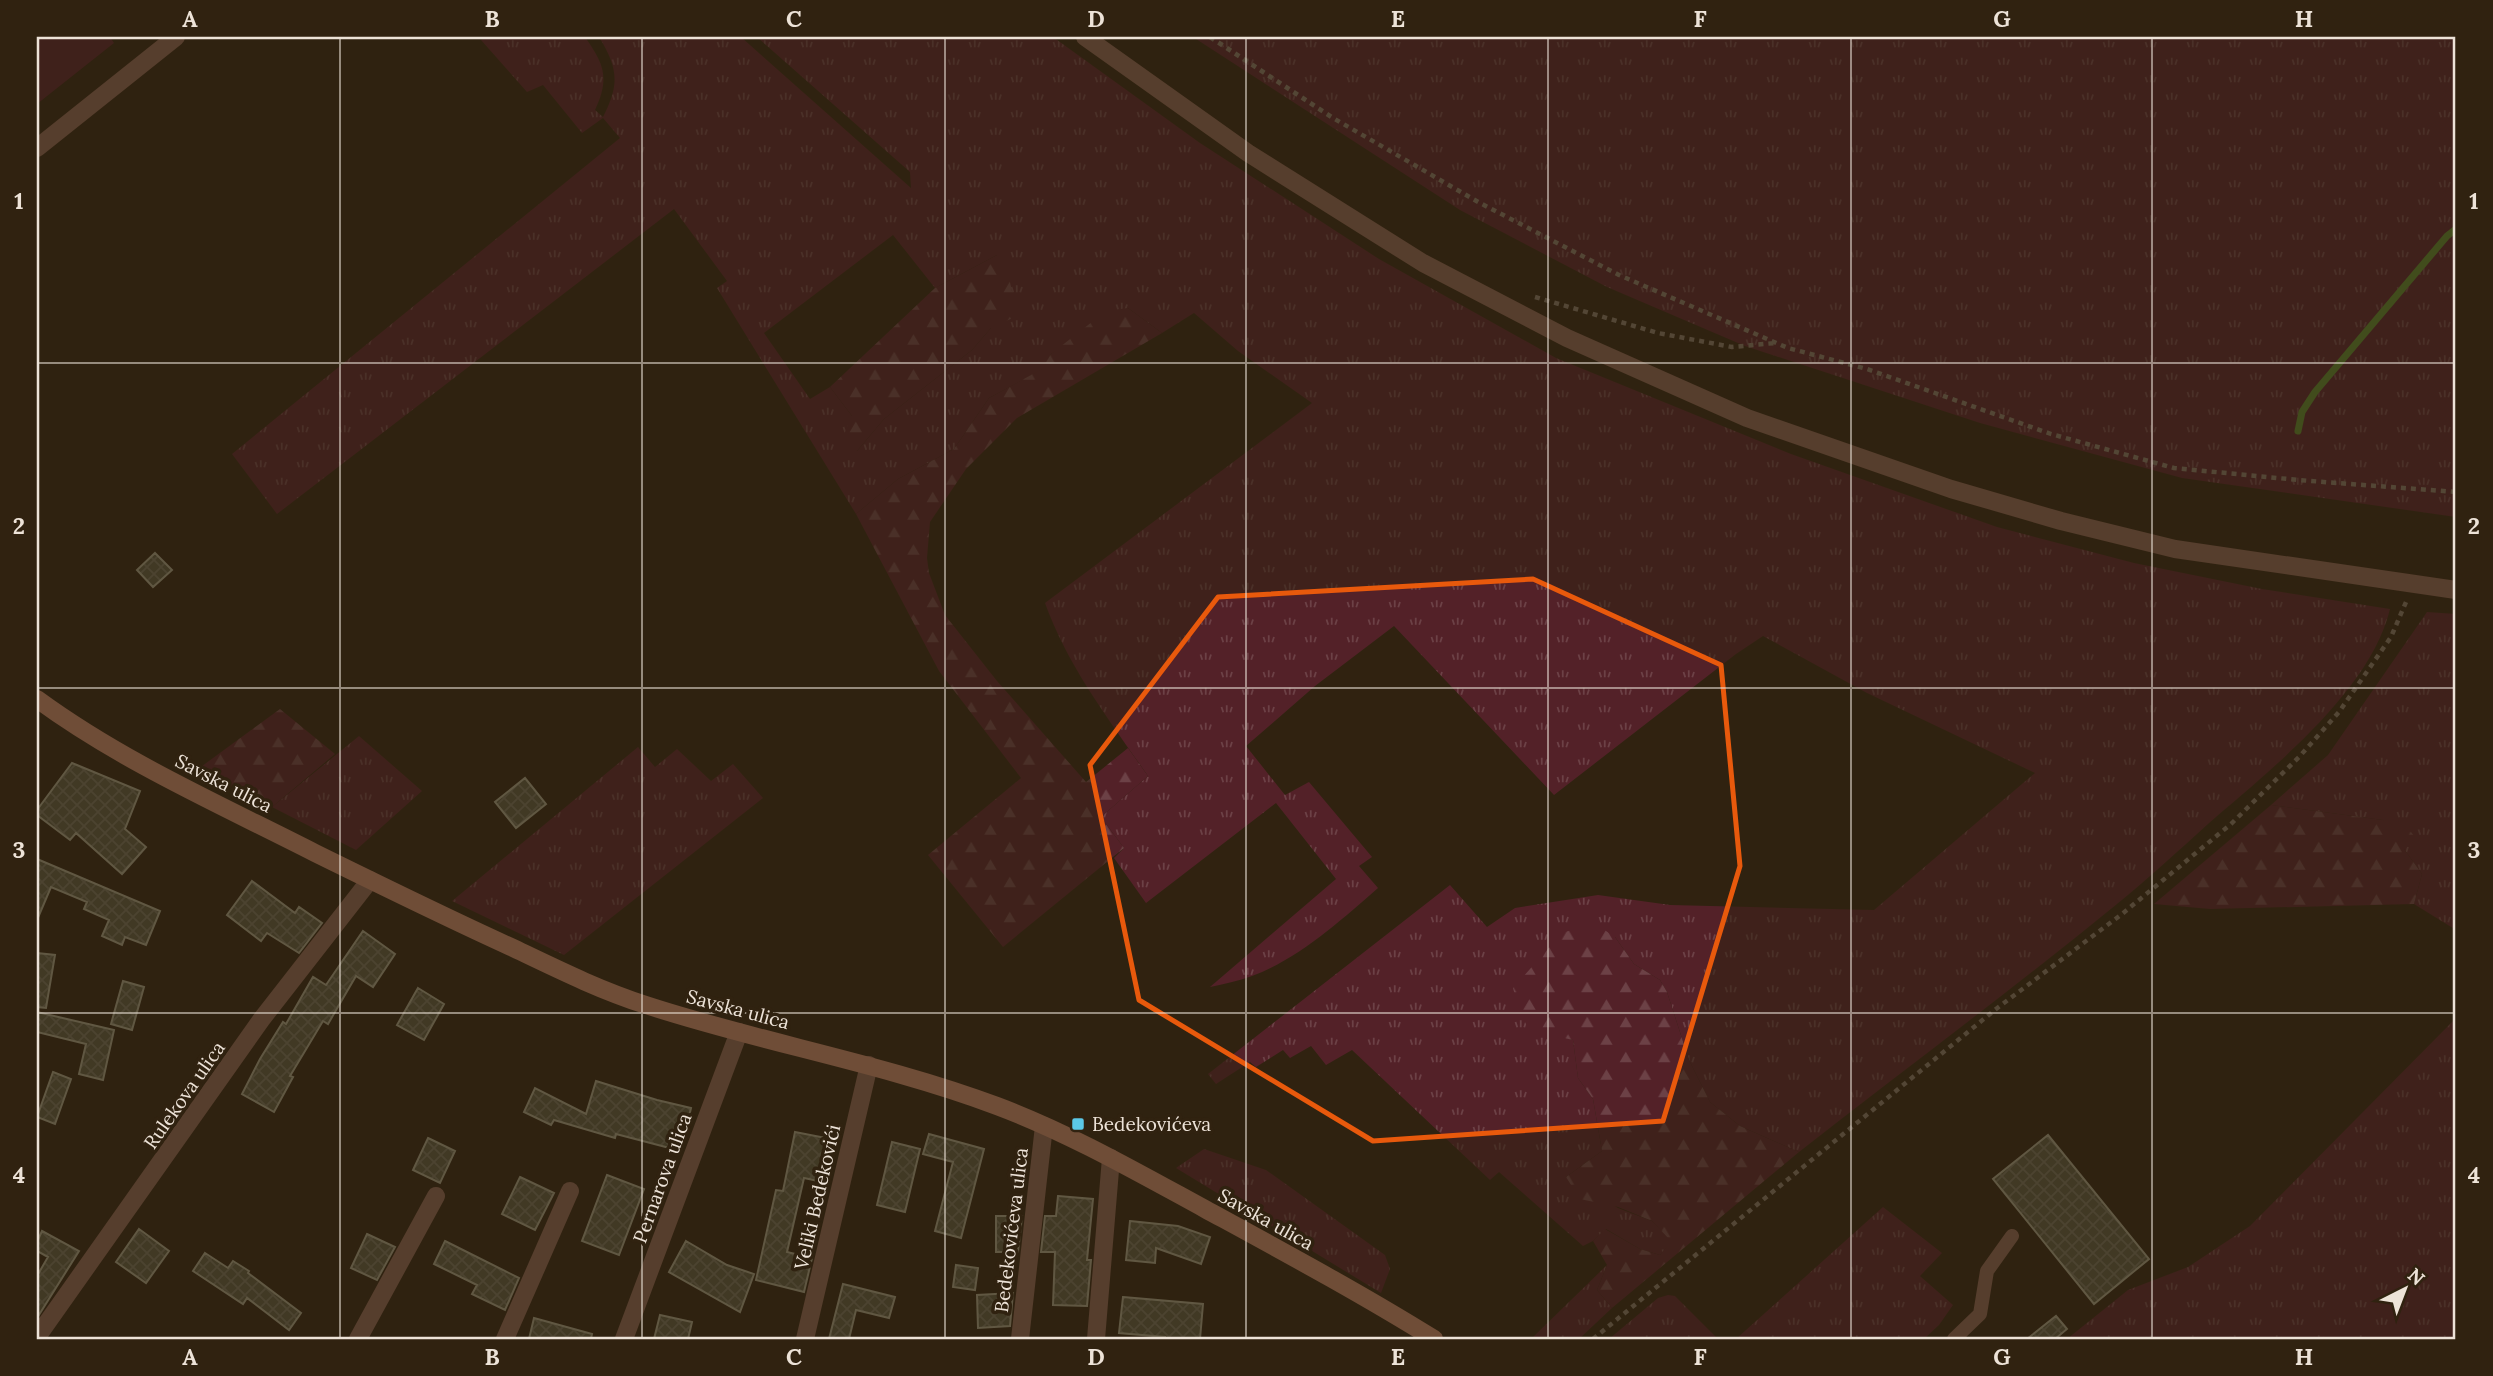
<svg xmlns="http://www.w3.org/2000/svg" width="2493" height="1376" font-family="Lora,serif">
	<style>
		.grass { fill: url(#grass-tufts); fill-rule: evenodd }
		.forest { fill: url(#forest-firs) }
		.park { fill: #532128 }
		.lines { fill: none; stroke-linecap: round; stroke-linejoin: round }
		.stream { stroke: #577f2b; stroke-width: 7 }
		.building { fill: url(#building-cross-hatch); stroke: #9b987f; stroke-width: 2 }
		.path { stroke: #7e7263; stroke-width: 4.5; stroke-dasharray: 5 5; stroke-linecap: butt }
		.lane { stroke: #855f50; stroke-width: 14 }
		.street { stroke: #855f50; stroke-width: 18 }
		.secondary { stroke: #bc8067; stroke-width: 18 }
		.marked { fill: none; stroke: #e8590c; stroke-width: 5; stroke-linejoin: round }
		.grid { fill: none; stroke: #ede3d8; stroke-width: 2; stroke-opacity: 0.55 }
		.poi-dot { fill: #5bc8e7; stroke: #302210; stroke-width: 2.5 }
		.labels { text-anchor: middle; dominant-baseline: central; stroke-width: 7; stroke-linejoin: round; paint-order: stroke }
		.street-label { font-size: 19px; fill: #ede3d8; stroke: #302210 }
		.poi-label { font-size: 19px; fill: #ede3d8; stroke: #302210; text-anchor: start }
		.neatline { fill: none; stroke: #ede3d8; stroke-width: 2.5 }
		.grid-label { font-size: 23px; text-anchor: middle; font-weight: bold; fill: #ede3d8 }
	</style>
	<defs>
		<pattern id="grass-tufts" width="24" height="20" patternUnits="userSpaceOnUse" patternTransform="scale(1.75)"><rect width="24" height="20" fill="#532128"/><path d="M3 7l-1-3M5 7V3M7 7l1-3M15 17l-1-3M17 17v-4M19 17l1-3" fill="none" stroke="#6c4146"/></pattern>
		<pattern id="forest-firs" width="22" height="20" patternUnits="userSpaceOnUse" patternTransform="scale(1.75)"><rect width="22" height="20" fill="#532128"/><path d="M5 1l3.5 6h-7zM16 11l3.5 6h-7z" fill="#6c4146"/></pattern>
		<pattern id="building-cross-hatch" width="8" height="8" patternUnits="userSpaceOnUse" patternTransform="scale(1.75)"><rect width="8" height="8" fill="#57543d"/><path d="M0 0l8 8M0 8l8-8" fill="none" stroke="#6f6c58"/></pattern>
	</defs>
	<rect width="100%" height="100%" fill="#302210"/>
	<path class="grass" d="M486 37H585C604 64 610 78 595 110L603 117C620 84 618 68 599 37H741L911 188 910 172 757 37H1053L1200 143 1379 259 1556 358 1791 454 1997 527 2134 563 2262 589 2390 609C2370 692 2270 770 2208 824 2178 851 2148 879 2117 904 2013 989 1905 1069 1799 1152L1740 1126 1710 1102 1689 1060 1667 992 1660 980 1634 964 1615 937 1553 1034 1573 1040 1578 1078 1593 1099 1602 1151 1566 1177 1618 1208 1652 1221 1672 1241 1660 1255 1640 1249 1606 1229 1593 1241 1583 1246 1499 1172 1490 1180 1352 1050 1326 1065 1311 1046 1290 1058 1283 1050 1256 1067 1250 1062 1216 1084 1208 1074 1450 885 1487 927 1515 908 1598 895 1670 905 1874 910 2035 773 1867 693 1763 636 1736 654 1554 795 1394 626 1315 686 1246 746 1285 795 1309 782 1372 857 1359 866 1378 888C1340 921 1300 958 1252 976 1238 981 1224 984 1210 987L1336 879 1276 803 1146 903 1114 858 1124 848 1101 817 1148 776C1110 721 1068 667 1045 603L1312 403 1238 351 1194 313 1162 333 1128 308 1051 354 1043 369 989 398 954 449 898 479 856 514 717 288 727 281 674 209 277 514 232 454 620 138 603 118 582 133 543 85 527 92 481 40ZM893 235 935 288 997 255 991 328 972 350 884 419 857 451 852 416 830 387 810 399 764 333Z
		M1193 37H2456V517L2182 478 1980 423 1745 346 1607 287 1460 210Z
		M2427 612 2456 614V930L2414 904 2422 874 2383 820 2271 805 2328 755Z
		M359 736 422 791 356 850 272 807Z
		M638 747 655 767 677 749 711 781 733 764 763 798 564 955 452 901Z
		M2456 1018V1339H2067L2128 1290 2188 1267 2250 1226Z
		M1204 1149 1266 1170 1385 1255 1390 1269 1381 1293 1176 1168Z
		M1883 1207 1942 1253 1920 1276 1953 1305 1939 1325 1924 1339H1736Z
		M1607 1265 1597 1290 1612 1308 1579 1339H1531Z
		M1668 1295 1675 1296 1718 1339H1609L1658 1298Z"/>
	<path class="forest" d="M997 255 1010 282 1017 316 991 328 972 350 884 419 857 451 842 439 852 416 830 387 935 288Z
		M1128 308 1162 333 1017 418 966 469 930 522 927 558 929 573 945 615 997 681 1086 782 1128 748 1148 776 1101 817 1124 848 1003 947 928 855 1021 778 939 671 856 514 898 479 954 449 989 398 1042 369 1051 354 1106 311Z
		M280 709 335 754 272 807 198 769Z
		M2271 805 2383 820 2411 832 2417 840 2404 849 2422 874 2414 904 2210 909 2154 904Z
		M1597 925 1615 937 1634 964 1660 980 1667 992 1689 1060 1710 1102 1740 1126 1799 1152 1612 1308 1597 1290 1607 1265 1593 1241 1605 1229 1640 1249 1660 1255 1671 1241 1652 1221 1618 1207 1580 1199 1566 1177 1602 1151 1593 1099 1578 1078 1573 1040 1529 1030 1519 1010 1513 988 1562 933 1581 927Z"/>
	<path class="park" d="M37 37H110L114 43 37 104Z"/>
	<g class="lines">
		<path class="stream" d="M2298 431 2302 412 2315 392 2447 236 2456 229"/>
	</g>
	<path class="building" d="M155 553 172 570 153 587 137 570Z
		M72 763 140 791 125 829 146 847 122 874 76 833 70 840 37 815V810Z
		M525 778 546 804 516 828 495 802Z
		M37 859 160 911 146 945 125 937 122 945 102 936 109 920 84 909 87 902 51 887 37 920Z
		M252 881 295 913 299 907 322 923 299 953 267 933 261 941 227 915Z
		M363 931 395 954 373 987 356 976 328 1024 323 1021 290 1076 293 1077 274 1112 242 1094 260 1059 283 1022 286 1024 313 977 326 985Z
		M37 953 55 955 46 1008 37 1007Z
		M123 981 144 987 132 1030 111 1024Z
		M418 988 444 1004 424 1040 397 1025Z
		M37 1012 114 1030 103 1080 79 1074 86 1044 37 1032Z
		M53 1072 71 1079 55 1124 37 1117Z
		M596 1081 657 1100 691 1108 681 1151 616 1134 615 1138 554 1120 551 1125 524 1112 535 1088 586 1114Z
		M795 1132 831 1139 823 1182 804 1178 787 1252 812 1258 804 1292 756 1280 776 1190 783 1191Z
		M929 1134 984 1149 961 1238 935 1231 953 1162 923 1154Z
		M2048 1135 2149 1259 2094 1304 1993 1179Z
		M428 1138 455 1151 440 1183 413 1170Z
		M892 1142 920 1149 905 1212 877 1205Z
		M607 1175 644 1189 619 1255 582 1241Z
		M520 1177 554 1193 535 1230 502 1214Z
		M1058 1196 1093 1199 1087 1260H1091L1087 1306 1053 1305 1055 1252H1041L1045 1216H1056Z
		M996 1216H1022L1018 1252H996Z
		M1130 1221 1178 1226 1210 1237 1201 1264 1156 1248 1155 1263 1126 1260Z
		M139 1229 169 1251 146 1283 116 1262Z
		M42 1231 79 1251 37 1318V1276L48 1257 37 1251V1242Z
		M367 1234 395 1247 377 1280 351 1268Z
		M445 1241 519 1278 505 1310 472 1294 477 1285 434 1264Z
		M686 1241 727 1265 754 1274 740 1312 669 1272Z
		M205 1253 228 1268 233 1261 249 1271 248 1273 301 1313 289 1330 247 1298 243 1304 193 1271Z
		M956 1265 978 1268 975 1290 953 1287Z
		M843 1284 895 1297 889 1318 856 1310 849 1339H829Z
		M1013 1293 1010 1326 978 1328 977 1295Z
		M1123 1297 1203 1304 1200 1339H1165V1337L1119 1333Z
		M660 1315 692 1322 688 1339H654Z
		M2056 1316 2067 1329 2055 1339H2027Z
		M534 1318 592 1334 591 1339H529Z"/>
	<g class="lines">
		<path class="path" d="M1210 37 1333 118 1480 203 1619 275 1788 348 1867 369 2051 434 2174 468 2298 480 2456 492
			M1535 297 1658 333 1732 347 1775 343
			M1593 1339 1996 1009 2122 914 2231 824 2299 757 2339 712 2391 637 2406 602"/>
		<path class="lane" d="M1954 1339 1980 1314 1987 1271 2012 1236"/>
		<path class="street" d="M1085 37 1248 153 1423 263 1567 338 1747 418 1951 489 2061 521 2175 549 2456 590
			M37 148 176 37
			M37 1337 261 1020 370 880
			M358 1339 436 1196
			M505 1339 570 1191
			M624 1339 739 1032
			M805 1339 869 1065
			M1020 1339 1044 1126
			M1096 1339 1111 1158"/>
		<path class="secondary" d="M37 699C123 762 221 805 315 853 380 885 445 917 511 947 555 968 599 990 646 1005 762 1043 882 1063 997 1106 1069 1133 1137 1172 1205 1209 1282 1251 1360 1293 1434 1339"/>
	</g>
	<path d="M0 0H2493V1376H0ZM1533 579 1721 665 1740 866 1663 1121 1373 1141 1139 1000 1090 765 1218 597Z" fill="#302210" fill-opacity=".55" fill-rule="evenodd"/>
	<path class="marked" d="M1533 579 1721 665 1740 866 1663 1121 1373 1141 1139 1000 1090 765 1218 597Z"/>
	<path class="grid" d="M340 37V1339M642 37V1339M945 37V1339M1246 37V1339M1548 37V1339M1851 37V1339M2152 37V1339M37 363H2456M37 688H2456M37 1013H2456"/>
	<rect class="poi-dot" x="1071" y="1117" width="14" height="14" rx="3.5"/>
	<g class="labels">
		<g class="street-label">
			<text transform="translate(224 783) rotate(27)">Savska ulica</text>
			<text transform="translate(738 1009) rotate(15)">Savska ulica</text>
			<text transform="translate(184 1095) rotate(-55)">Rulekova ulica</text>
			<text transform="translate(662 1178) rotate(-70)">Pernarova ulica</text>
			<text transform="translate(817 1197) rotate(-77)">Veliki Bedekovići</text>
			<text transform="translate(1266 1219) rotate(29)">Savska ulica</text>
			<text transform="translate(1011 1230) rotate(-83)">Bedekovićeva ulica</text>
		</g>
		<g class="poi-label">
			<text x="1092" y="1124">Bedekovićeva</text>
		</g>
	</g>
	<rect width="2493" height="1376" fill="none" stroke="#302210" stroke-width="77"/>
	<g transform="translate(2405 1289) rotate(42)" stroke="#302210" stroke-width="5" paint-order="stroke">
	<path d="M0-5L12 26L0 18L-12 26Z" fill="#ede3d8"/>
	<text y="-10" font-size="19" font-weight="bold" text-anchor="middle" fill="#ede3d8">N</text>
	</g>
	<rect x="38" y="38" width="2416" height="1300" class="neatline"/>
	<g class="grid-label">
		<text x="190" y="27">A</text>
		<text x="492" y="27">B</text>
		<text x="794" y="27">C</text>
		<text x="1096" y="27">D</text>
		<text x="1398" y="27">E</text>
		<text x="1700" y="27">F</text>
		<text x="2002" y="27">G</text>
		<text x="2304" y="27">H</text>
		<text x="19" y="209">1</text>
		<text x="2474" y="209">1</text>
		<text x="19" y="534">2</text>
		<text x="2474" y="534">2</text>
		<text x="19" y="858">3</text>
		<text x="2474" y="858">3</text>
		<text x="19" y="1183">4</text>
		<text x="2474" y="1183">4</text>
		<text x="190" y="1365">A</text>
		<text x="492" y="1365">B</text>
		<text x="794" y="1365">C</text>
		<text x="1096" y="1365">D</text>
		<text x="1398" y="1365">E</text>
		<text x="1700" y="1365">F</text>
		<text x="2002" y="1365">G</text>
		<text x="2304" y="1365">H</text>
	</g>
</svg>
